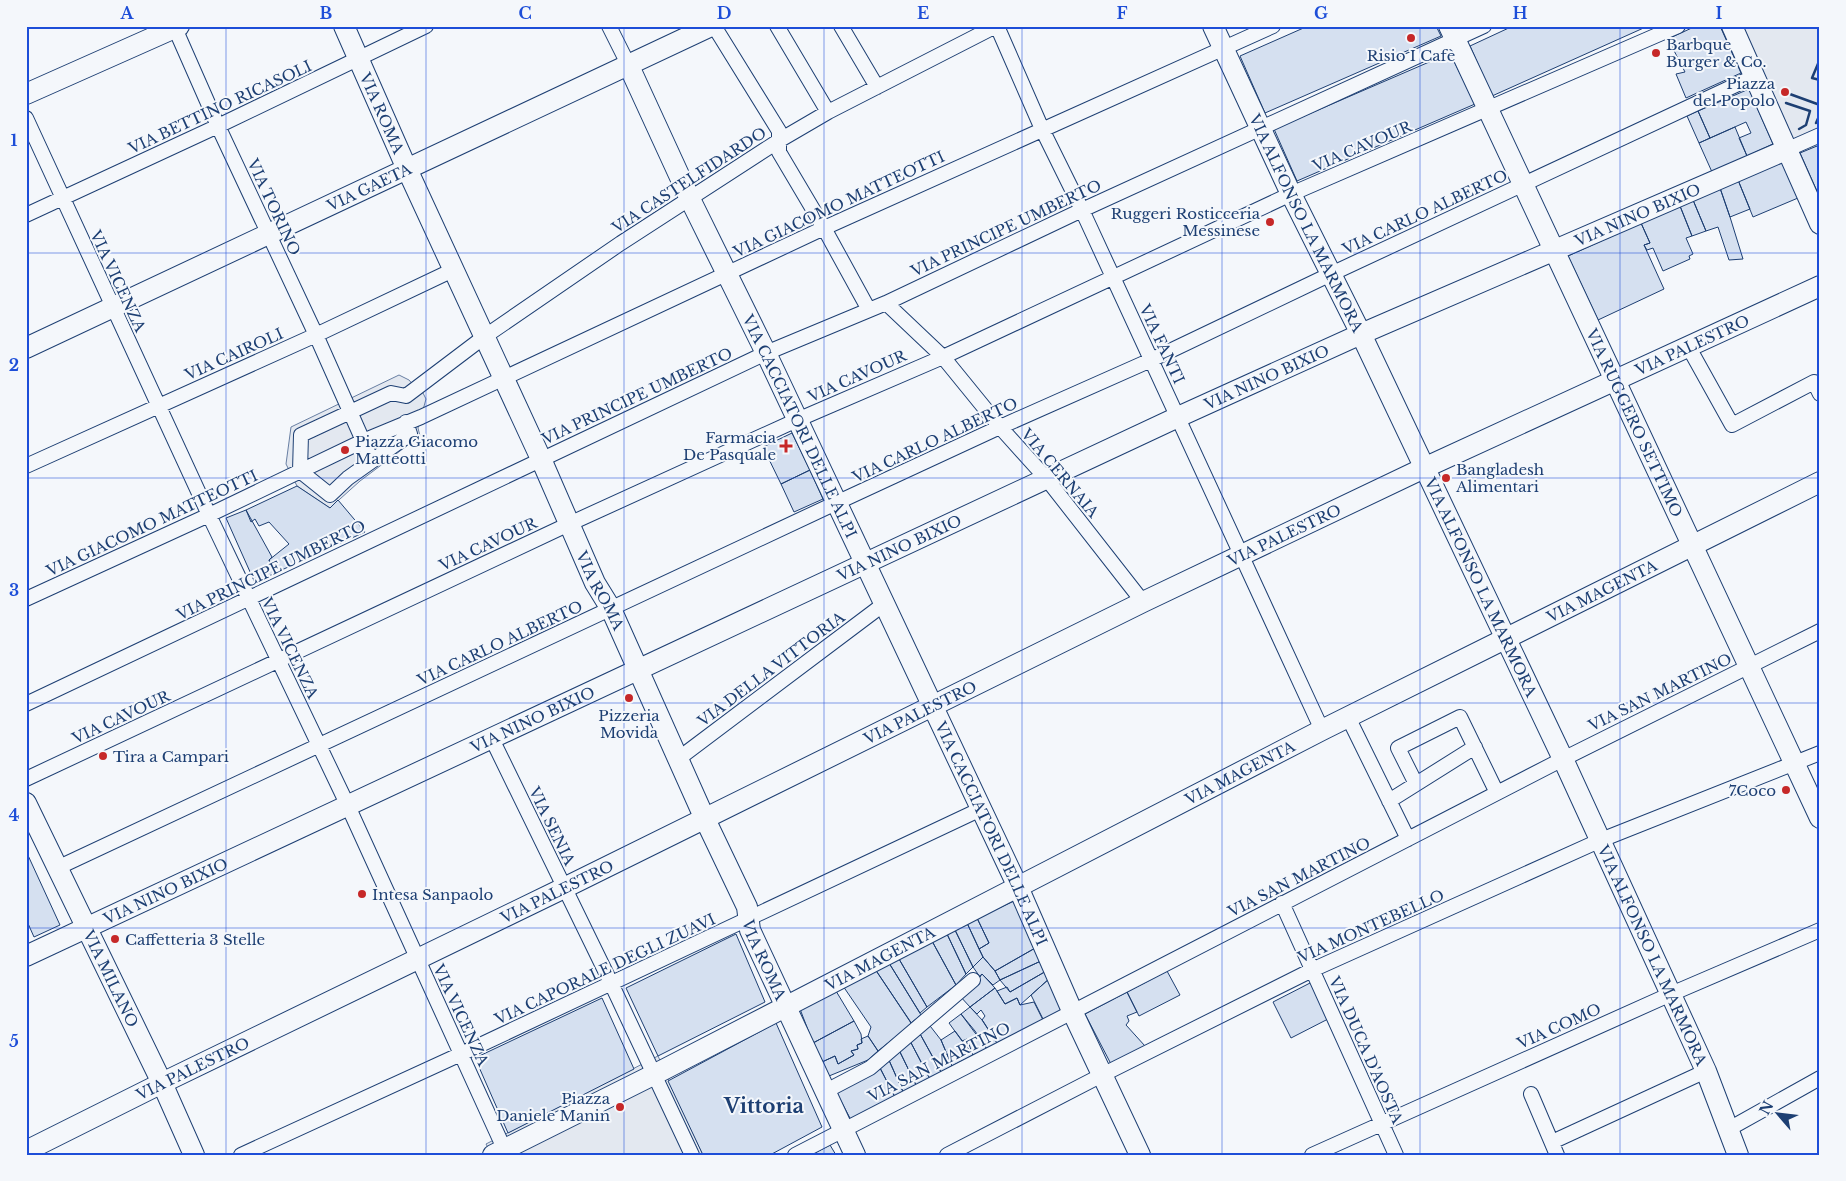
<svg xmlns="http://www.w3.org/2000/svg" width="1846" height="1181" font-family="'Libre Baskerville',serif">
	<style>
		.parking { fill: #e3e8f0; stroke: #687fa3 }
		.building { fill: #d5e0f0; stroke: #1d3f73 }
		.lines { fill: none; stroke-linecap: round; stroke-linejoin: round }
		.street-casing { stroke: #1d3f73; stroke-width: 16 }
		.secondary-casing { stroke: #1d3f73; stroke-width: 22 }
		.street { stroke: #f4f7fb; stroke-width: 14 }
		.secondary { stroke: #f4f7fb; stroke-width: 20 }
		.wall { stroke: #1d3f73; stroke-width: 2.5 }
		.grid { fill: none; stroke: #1d4ed8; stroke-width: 1; stroke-opacity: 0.55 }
		.poi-dot { fill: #c62828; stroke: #f4f7fb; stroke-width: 2 }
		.labels { text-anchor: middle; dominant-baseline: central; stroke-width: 4; stroke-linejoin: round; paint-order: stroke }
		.poi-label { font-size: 15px; fill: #1d3f73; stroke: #f4f7fb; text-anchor: start }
		.street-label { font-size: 15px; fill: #1d3f73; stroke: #f4f7fb }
		.district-label { font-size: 20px; font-weight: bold; fill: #1d3f73; stroke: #f4f7fb }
		.neatline { fill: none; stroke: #1d4ed8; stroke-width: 2 }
		.grid-label { font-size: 16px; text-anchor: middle; font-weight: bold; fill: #1d4ed8 }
	</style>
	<rect width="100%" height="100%" fill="#f4f7fb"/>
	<path class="parking" d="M1720 26H1820V145L1790 158 1778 153Z
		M399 375 409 380 416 388 423 393 426 399 418 428 420 436 360 481 330 508 297 486 286 464 291 427Z
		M658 1056 703 1155H492L486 1144Z"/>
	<path class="building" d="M1308 26H1436L1441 36 1265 113 1240 56Z
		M1513 26H1648L1492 96 1470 46Z
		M1696 26H1720L1741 73 1686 98 1676 74 1685 72 1668 39Z
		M1450 53 1475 104 1297 181 1274 129Z
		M1749 89 1773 144 1747 156 1739 138 1751 133 1746 122 1710 138 1698 111Z
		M1698 111 1710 138 1699 143 1687 116Z
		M1735 127 1747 156 1712 172 1699 143Z
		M1817 146 1820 153V198L1800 153Z
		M1783 162 1798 198 1753 217 1738 180Z
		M1738 180 1750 209 1730 217 1720 188Z
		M1720 188 1730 217 1743 259 1729 260 1718 227 1706 231 1693 200Z
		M1693 200 1706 231 1692 236 1680 206Z
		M1680 206 1692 236 1686 238 1693 254 1689 256 1690 259 1663 271 1653 248 1647 250 1644 245 1650 243 1641 223Z
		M1641 223 1650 243 1644 245 1664 289 1598 320 1568 256Z
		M792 433 810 470 781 484 763 447Z
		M810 470 823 499 794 512 781 484Z
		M297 486 330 508 338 500 365 532 275 573 269 560 289 544 269 522 259 526 255 519 251 522 246 510Z
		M246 510 272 557 269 560 275 573 255 583 226 518Z
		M26 851 60 925 34 937 26 919Z
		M1014 901 1037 947 995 971 983 957 979 949 989 943 977 918Z
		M977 918 989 943 979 949 967 923Z
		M967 923 983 957 973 967 955 930Z
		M955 930 973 967 966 974 947 934Z
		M736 934 765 1002 658 1056 626 988Z
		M947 934 966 974 956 985 932 941Z
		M932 941 956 985 927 1007 899 959Z
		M1037 947 1043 960 1000 980 995 971Z
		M983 957 995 971 1000 980 993 985 982 974 980 977 973 967Z
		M899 959 927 1007 920 1013 889 963Z
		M1043 960 1048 970 1010 992 1000 980Z
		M889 963 921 1015 911 1023 875 969Z
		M875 969 912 1024 878 1051 868 1036 871 1027 843 986Z
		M1048 970 1050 978 1020 1005 1017 998 1005 1004 997 991 1007 987 1010 992Z
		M1167 971 1180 995 1139 1016 1127 992Z
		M982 974 995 988 970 1007 959 995Z
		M1050 978 1067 1012 1045 1023 1031 995Z
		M1312 982 1330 1018 1291 1038 1273 1002Z
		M995 988 1005 1004 1017 998 1020 1005 1034 1002 1043 1020 997 1043 982 1020 985 1016 981 1010 977 1014 970 1007Z
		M836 991 854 1021 813 1043 800 1009Z
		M1127 992 1137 1012 1127 1016 1129 1021 1126 1025 1145 1046 1111 1064 1085 1014Z
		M602 998 634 1069 508 1133 475 1058Z
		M970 1007 983 1021 997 1043 987 1049 961 1014Z
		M961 1014 975 1031 987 1049 973 1055 967 1039 962 1041 949 1023Z
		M854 1021 861 1034 862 1043 857 1045 858 1049 851 1051 854 1055 838 1064 835 1056 822 1062 813 1043Z
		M927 1022 941 1040 952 1066 941 1072 919 1032Z
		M776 1023 822 1127 770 1155H703L668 1081Z
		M955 1031 973 1055 952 1066 941 1040Z
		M919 1032 941 1072 930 1079 909 1039Z
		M868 1036 878 1051 868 1060 829 1076 822 1062 835 1056 838 1064 854 1055 851 1051 858 1049 857 1045 862 1043 861 1039Z
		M909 1039 930 1079 917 1087 899 1050Z
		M899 1050 917 1087 904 1094 888 1058Z
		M888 1058 904 1094 896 1099 879 1066Z
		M879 1066 896 1099 851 1120 835 1090Z
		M830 1145 836 1155H811Z"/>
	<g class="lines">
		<defs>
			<path id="street" d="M174 26 218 126 316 335 372 461
				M609 26 628 64
				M714 26 779 131V152L824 228 869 310
				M777 26 828 112
				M841 26 877 87
				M997 26 1042 129 1082 210 1322 730
				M26 118 209 515 348 806 507 1155
				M1786 150 1820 135
				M26 215 218 126 426 26
				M886 303 943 357 1000 427 1046 478 1143 602
				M1688 346 1732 425 1814 382 1820 394
				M406 422 410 434 348 478 330 495 300 471 301 435 391 393 406 396 484 337 621 243 780 140 828 112 996 26
				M26 466 316 335 453 270
				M26 599 209 515 363 441 421 417 824 228 1273 26
				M26 704 766 353 886 303 1082 210 1484 26
				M1348 717 1408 839
				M492 739 611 983 692 1155
				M678 759 884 604
				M26 779 569 524 797 420 943 357 1291 194 1678 26
				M1416 784 1398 748 1460 717 1497 793
				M1389 801 1475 747
				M57 868 836 503 1000 427 1151 360 1331 274 1753 77
				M1282 903 1396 1155
				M826 1091 870 1068 973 980
				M1531 1094 1557 1155
				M1727 1130 1820 1078
				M1552 1142 1706 1071
				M241 1155 461 1054 981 809
				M795 1155 1563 759 1820 631
				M947 1155 1102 1075 1312 970 1601 840 1820 753
				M1312 1155 1671 994 1820 930"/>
			<g id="secondary">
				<path id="s1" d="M344 26 407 169 541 459 595 583 611 609 704 817 747 907 750 930 855 1155"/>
				<path id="s2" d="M1213 26 1291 194 1361 334 1563 759 1706 1071 1738 1155"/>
				<path id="s3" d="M1449 26 1820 818"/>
				<path d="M1732 26 1820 224"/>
				<path id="s4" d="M628 64 690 199 766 353 1018 887 1073 1013 1140 1155"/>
				<path d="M26 94 179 26"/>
				<path id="s5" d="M26 348 711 26"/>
				<path id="s6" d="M26 803 162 1083 194 1155"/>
				<path id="s7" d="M26 956 1178 417 1361 334 1786 150"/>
				<path id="s8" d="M26 1151 162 1083 564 888 1143 602 1424 468 1820 286"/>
				<path id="s9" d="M493 1155 663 1070 1322 730 1820 482"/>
			</g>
		</defs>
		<use href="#street" class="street-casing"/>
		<use href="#secondary" class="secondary-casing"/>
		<use href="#street" class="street"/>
		<use href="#secondary" class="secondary"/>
		<path class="wall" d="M1820 59 1812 78 1820 80
			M1787 93 1820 105
			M1786 103 1810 111 1806 125 1799 129
			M1816 123 1820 114"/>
	</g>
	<path class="grid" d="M226 26V1155M426 26V1155M624 26V1155M824 26V1155M1022 26V1155M1222 26V1155M1420 26V1155M1620 26V1155M26 253H1820M26 478H1820M26 703H1820M26 928H1820"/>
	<g class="poi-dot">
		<circle cx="1411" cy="38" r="5"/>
		<circle cx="1656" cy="53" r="5"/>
		<circle cx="1785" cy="92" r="5"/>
		<circle cx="1270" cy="222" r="5"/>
		<path d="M783.5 438.5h5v5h5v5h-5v5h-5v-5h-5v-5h5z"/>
		<circle cx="345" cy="450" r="5"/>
		<circle cx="1446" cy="478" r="5"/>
		<circle cx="629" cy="698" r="5"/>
		<circle cx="103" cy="756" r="5"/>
		<circle cx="1786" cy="790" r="5"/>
		<circle cx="362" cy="894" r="5"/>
		<circle cx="115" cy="939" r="5"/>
		<circle cx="620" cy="1107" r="5"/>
	</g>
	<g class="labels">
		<g class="poi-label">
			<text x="1666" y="44">Barbque<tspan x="1666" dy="17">Burger &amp; Co.</tspan></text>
			<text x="1411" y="55" text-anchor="middle">Risio I Cafè</text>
			<text x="1775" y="83" text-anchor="end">Piazza<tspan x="1775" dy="17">del Popolo</tspan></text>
			<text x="1260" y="213" text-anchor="end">Ruggeri Rosticceria<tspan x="1260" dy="17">Messinese</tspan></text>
			<text x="776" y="437" text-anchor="end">Farmacia<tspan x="776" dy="17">De Pasquale</tspan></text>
			<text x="355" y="441">Piazza Giacomo<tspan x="355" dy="17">Matteotti</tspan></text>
			<text x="1456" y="469">Bangladesh<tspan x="1456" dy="17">Alimentari</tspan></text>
			<text x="629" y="715" text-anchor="middle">Pizzeria<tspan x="629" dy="17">Movida</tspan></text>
			<text x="113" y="756">Tira a Campari</text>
			<text x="1776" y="790" text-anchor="end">7Coco</text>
			<text x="372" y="894">Intesa Sanpaolo</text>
			<text x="125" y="939">Caffetteria 3 Stelle</text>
			<text x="610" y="1098" text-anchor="end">Piazza<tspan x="610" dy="17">Daniele Manin</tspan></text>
		</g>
		<g class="street-label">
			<text transform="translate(220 107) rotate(-25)">VIA BETTINO RICASOLI</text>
			<text stroke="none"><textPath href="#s1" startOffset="95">VIA ROMA</textPath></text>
			<text transform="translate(1362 146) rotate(-23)">VIA CAVOUR</text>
			<text transform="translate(689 180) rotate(-33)">VIA CASTELFIDARDO</text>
			<text stroke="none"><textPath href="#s5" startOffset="379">VIA GAETA</textPath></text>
			<text transform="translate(839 204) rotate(-25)">VIA GIACOMO MATTEOTTI</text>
			<text transform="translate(274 207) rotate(65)">VIA TORINO</text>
			<text transform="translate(1425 212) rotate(-25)">VIA CARLO ALBERTO</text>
			<text stroke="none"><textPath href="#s7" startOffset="1774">VIA NINO BIXIO</textPath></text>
			<text stroke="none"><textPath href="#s2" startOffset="218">VIA ALFONSO LA MARMORA</textPath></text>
			<text transform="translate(1006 228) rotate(-25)">VIA PRINCIPE UMBERTO</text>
			<text transform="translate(118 281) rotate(65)">VIA VICENZA</text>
			<text transform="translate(1162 344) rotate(65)">VIA FANTI</text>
			<text stroke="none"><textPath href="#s8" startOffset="1851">VIA PALESTRO</textPath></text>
			<text transform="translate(234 354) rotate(-24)">VIA CAIROLI</text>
			<text transform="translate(857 376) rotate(-24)">VIA CAVOUR</text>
			<text stroke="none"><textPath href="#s7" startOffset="1369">VIA NINO BIXIO</textPath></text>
			<text transform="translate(637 396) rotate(-25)">VIA PRINCIPE UMBERTO</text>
			<text stroke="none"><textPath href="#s3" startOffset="438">VIA RUGGERO SETTIMO</textPath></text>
			<text stroke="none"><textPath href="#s4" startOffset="401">VIA CACCIATORI DELLE ALPI</textPath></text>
			<text transform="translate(935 440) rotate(-25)">VIA CARLO ALBERTO</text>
			<text transform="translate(1060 473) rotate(50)">VIA CERNAIA</text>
			<text transform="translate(152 523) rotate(-25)">VIA GIACOMO MATTEOTTI</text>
			<text stroke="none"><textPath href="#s8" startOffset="1401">VIA PALESTRO</textPath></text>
			<text transform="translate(488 544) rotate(-25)">VIA CAVOUR</text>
			<text stroke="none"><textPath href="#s7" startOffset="964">VIA NINO BIXIO</textPath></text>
			<text transform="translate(271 570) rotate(-26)">VIA PRINCIPE UMBERTO</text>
			<text stroke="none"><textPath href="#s2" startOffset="622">VIA ALFONSO LA MARMORA</textPath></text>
			<text stroke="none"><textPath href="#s1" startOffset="620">VIA ROMA</textPath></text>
			<text stroke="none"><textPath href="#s9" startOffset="1244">VIA MAGENTA</textPath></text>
			<text transform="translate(500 643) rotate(-25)">VIA CARLO ALBERTO</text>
			<text transform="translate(290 648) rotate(64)">VIA VICENZA</text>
			<text transform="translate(771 669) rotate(-37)">VIA DELLA VITTORIA</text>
			<text transform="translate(1660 692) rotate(-26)">VIA SAN MARTINO</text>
			<text stroke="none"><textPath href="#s8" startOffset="996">VIA PALESTRO</textPath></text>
			<text transform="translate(121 717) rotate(-25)">VIA CAVOUR</text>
			<text stroke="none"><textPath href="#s7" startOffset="559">VIA NINO BIXIO</textPath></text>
			<text stroke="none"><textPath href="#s9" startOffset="839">VIA MAGENTA</textPath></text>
			<text transform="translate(552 826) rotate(64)">VIA SENIA</text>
			<text stroke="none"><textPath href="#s4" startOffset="851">VIA CACCIATORI DELLE ALPI</textPath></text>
			<text transform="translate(1299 877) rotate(-27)">VIA SAN MARTINO</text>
			<text stroke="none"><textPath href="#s7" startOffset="154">VIA NINO BIXIO</textPath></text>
			<text stroke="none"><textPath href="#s8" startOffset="591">VIA PALESTRO</textPath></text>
			<text transform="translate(1371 926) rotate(-24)">VIA MONTEBELLO</text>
			<text stroke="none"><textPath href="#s2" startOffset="1028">VIA ALFONSO LA MARMORA</textPath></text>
			<text stroke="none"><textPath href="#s1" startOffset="1025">VIA ROMA</textPath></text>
			<text stroke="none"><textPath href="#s9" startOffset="434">VIA MAGENTA</textPath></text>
			<text transform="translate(605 969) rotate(-25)">VIA CAPORALE DEGLI ZUAVI</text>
			<text stroke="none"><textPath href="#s6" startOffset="195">VIA MILANO</textPath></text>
			<text transform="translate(461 1015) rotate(65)">VIA VICENZA</text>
			<text transform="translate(1559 1026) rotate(-24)">VIA COMO</text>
			<text transform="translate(1366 1050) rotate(66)">VIA DUCA D'AOSTA</text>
			<text transform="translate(939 1062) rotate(-27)">VIA SAN MARTINO</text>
			<text stroke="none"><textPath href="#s8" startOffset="186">VIA PALESTRO</textPath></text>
		</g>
		<g class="district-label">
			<text x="764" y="1106">Vittoria</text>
		</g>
	</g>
	<rect width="1846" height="1181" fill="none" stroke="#f4f7fb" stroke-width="55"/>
	<g transform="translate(1778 1114) rotate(298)" stroke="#f4f7fb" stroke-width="4" paint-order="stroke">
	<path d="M0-4L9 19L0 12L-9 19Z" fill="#1d3f73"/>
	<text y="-8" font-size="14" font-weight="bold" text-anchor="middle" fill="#1d3f73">N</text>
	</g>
	<rect x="28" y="28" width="1790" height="1126" class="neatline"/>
	<g class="grid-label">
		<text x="127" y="19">A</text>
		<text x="326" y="19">B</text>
		<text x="525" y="19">C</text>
		<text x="724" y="19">D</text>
		<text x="923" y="19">E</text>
		<text x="1122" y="19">F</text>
		<text x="1321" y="19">G</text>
		<text x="1520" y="19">H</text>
		<text x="1719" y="19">I</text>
		<text x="14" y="146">1</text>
		<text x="14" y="371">2</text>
		<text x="14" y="596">3</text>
		<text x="14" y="821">4</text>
		<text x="14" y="1047">5</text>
	</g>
</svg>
